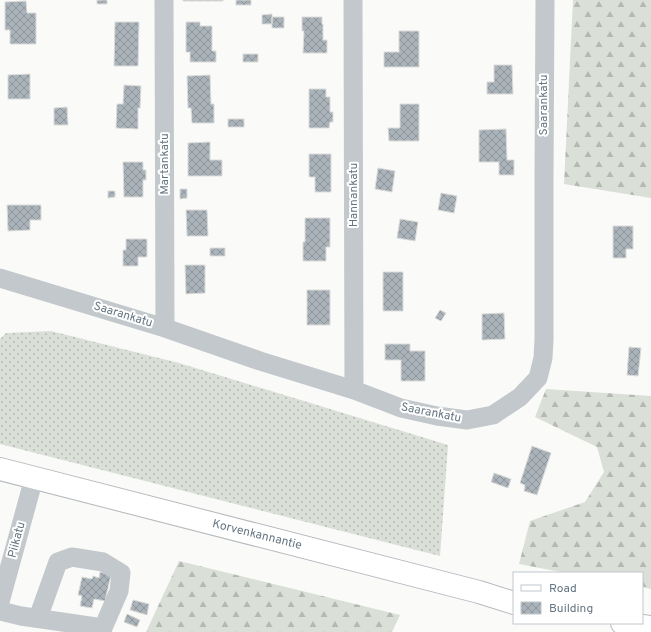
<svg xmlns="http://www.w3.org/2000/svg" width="651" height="632" font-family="Overpass,sans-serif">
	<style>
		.grass { fill: url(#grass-dots) }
		.forest { fill: url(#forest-firs) }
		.building { fill: url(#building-cross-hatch); stroke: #dcdcda }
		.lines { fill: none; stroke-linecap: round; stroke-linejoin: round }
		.major-casing { stroke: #b5babe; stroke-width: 24 }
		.minor { stroke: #c3c8cc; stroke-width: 19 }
		.major { stroke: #fff; stroke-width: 22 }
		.labels { text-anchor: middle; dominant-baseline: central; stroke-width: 4; stroke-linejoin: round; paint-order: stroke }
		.street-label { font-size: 12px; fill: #657683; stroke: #fff }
	</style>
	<defs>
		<pattern id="grass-dots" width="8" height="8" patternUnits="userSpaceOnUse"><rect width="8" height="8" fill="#dadfd7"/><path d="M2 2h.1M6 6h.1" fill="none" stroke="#b4b9b4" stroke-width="1.8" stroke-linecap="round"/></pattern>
		<pattern id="forest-firs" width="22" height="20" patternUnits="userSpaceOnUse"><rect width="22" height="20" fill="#dadfd7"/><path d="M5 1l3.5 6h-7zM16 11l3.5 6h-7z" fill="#b4b9b4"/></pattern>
		<pattern id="building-cross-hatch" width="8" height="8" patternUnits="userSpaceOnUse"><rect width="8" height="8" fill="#aab3b9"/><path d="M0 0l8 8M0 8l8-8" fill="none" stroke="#8e969c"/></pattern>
	</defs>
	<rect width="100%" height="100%" fill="#fafaf8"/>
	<path class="grass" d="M51 331 179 363 448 445 440 556 0 444V339L6 333Z"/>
	<path class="forest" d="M573 0H651V198L564 184Z
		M546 389 651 396V589L642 587V573H566L519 564 530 521 585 502 604 472 597 447 535 417Z
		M179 561 400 615 392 632H146Z"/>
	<path class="building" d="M97 0H107V4H97Z
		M183 0H223V1H183Z
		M236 0H251V5H236Z
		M26 1 27 13H36V44H10V30H5V2Z
		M272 14V24H262V15Z
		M272 17H284V28H272Z
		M302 17H322V24H323V40H327V53H303L304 31H302Z
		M115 22H139L138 66H114Z
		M186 22H200V26H212V51H216V62H190V52H186Z
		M399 31H419V67H384V52H399Z
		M243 54H258V62H243Z
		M494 65H512L513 94H487V82H494Z
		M30 74V99H8V75Z
		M210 75 211 104H214V123H192L191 108H188L187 76Z
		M124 85 141 86 140 108H138V129L116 128 117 104H123Z
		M309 89H326V97H330V112H333V122H330L329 128H309Z
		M400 104H419V141H389L388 128H400Z
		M67 107 68 125H54V108Z
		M228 119H244V127H228Z
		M506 129 507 160H514V175H499V162H479V130Z
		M210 142V160H222V176H188V143Z
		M309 154H331V192H315V177H309Z
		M123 162H143V170H146V180H143V197H124Z
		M378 168 395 171 392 192 375 189Z
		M180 189H187V198L180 199Z
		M108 191H115V197L108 198Z
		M441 193 457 196 454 213 438 210Z
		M7 205H41V220H30V230L8 231Z
		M186 210H207L208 236H187Z
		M305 218H330V247H326V261H303V242H305Z
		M400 219 418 222 415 241 397 238Z
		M613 226H633V249H626V258H613Z
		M126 239H147V257H138V266H123V250H126Z
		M210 248H225V256H210Z
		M185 265H205V293L186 294Z
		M383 272H403V311H383Z
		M307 290H330V325H307Z
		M440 310 446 313 441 321 435 318Z
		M504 313 505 339 482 340V314Z
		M385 344H410V351H425V381H401V360H385Z
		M629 347 641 348 638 376 627 375Z
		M532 446 551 453 537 495 524 491 525 485 520 483Z
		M494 473 511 479 508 488 491 482Z
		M100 572 111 575 105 601 94 599 92 608 80 606 82 596 78 595 82 577 92 579 93 576 99 578Z
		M133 600 149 604 147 615 130 610Z
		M127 614 140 620 137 627 124 622Z"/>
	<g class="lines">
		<defs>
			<path id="major" d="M0 469 479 592 514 603
				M622 623 651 627"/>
		</defs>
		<use href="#major" class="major-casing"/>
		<path class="minor" d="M164 0 165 328
			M353 0 354 390
			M0 278 165 328 260 361 354 390 401 408 437 416 467 420 493 415 520 397 538 378 543 358 544 340V176L545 0
			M0 602 34 478
			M0 611 21 616 103 628 119 591 121 573 103 562 72 557 58 562 38 618"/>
		<use href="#major" class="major"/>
	</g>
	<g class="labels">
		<g class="street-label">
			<text transform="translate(544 105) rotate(-90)">Saarankatu</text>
			<text transform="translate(165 164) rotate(-90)">Martankatu</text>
			<text transform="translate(354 195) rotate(-90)">Hannankatu</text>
			<text transform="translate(123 315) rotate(17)">Saarankatu</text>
			<text transform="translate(431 413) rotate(11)">Saarankatu</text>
			<text transform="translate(257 535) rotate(14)">Korvenkannantie</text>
			<text transform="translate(17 540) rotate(-75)">Piikatu</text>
		</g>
	</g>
	<rect x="513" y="572" width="130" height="52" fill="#ffffff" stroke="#c1c8cd"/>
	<rect x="521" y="585" width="20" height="6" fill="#ffffff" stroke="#c1c8cd"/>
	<text x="549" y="592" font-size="12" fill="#657683">Road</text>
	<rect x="521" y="602" width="20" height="12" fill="url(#building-cross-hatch)" stroke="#c1c8cd"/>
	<text x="549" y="612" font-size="12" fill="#657683">Building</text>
</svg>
